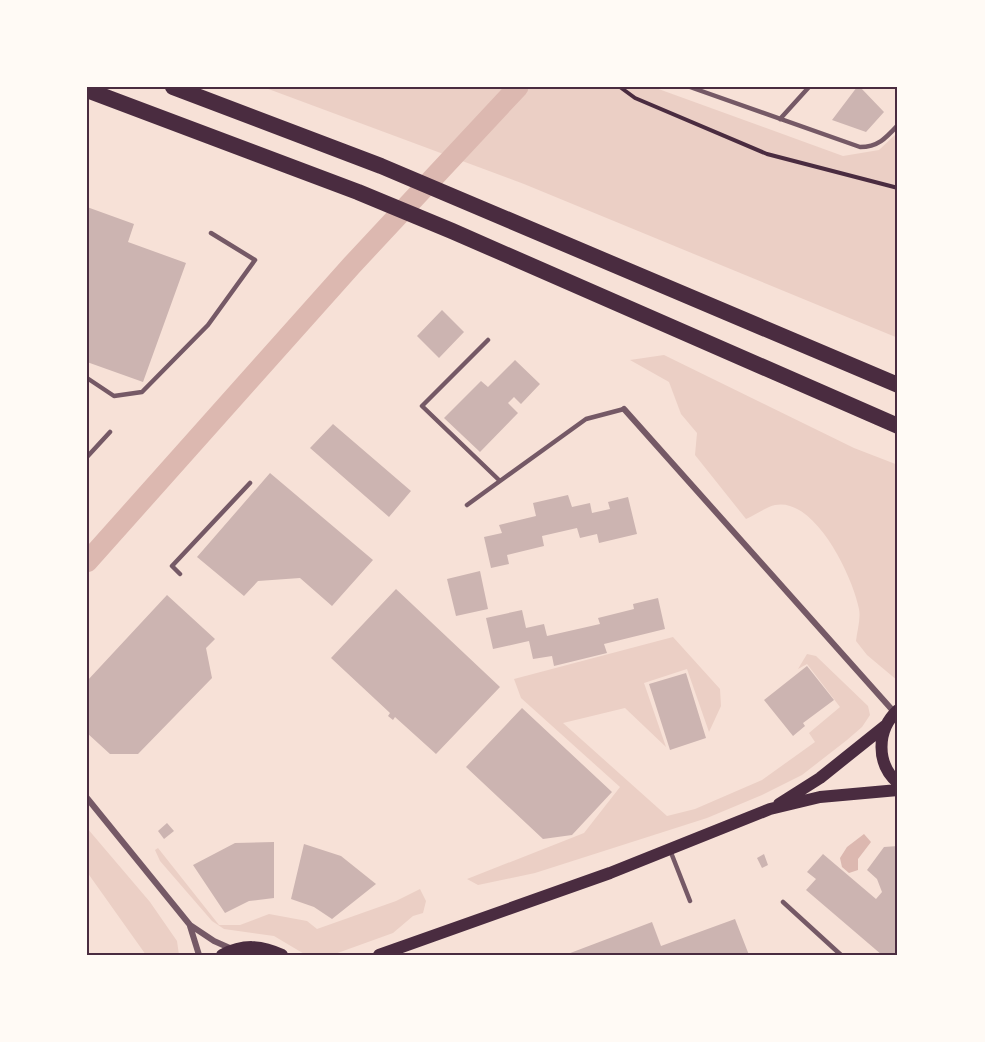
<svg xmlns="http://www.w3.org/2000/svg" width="985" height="1042" font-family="'PT Serif',serif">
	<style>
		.green { fill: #ebcfc5 }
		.water { fill: #dcb8b0 }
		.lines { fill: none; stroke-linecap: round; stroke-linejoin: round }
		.canal { stroke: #dcb8b0; stroke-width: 21 }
		.building { fill: #ccb4b1 }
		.path { stroke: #4a2c40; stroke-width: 4 }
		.service { stroke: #755966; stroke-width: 4.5 }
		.minor { stroke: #755966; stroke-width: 6 }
		.secondary { stroke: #4a2c40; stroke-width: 12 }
		.trunk { stroke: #4a2c40; stroke-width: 16 }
		.neatline { fill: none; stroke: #4a2c40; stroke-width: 2 }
	</style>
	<rect width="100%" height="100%" fill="#f7e1d7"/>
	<path class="green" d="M263 87H653L843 156 879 150 898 132V338L524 184Z
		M664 355 854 448 898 465V681L867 655 856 641C857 631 861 619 859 609 853 577 815 497 775 505 766 507 755 515 746 519L695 455 697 433 681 414 669 382 630 360Z
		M673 637 720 689 721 706 709 732 687 669 644 683 666 747 625 708 563 723 667 816 695 809 762 780 815 742 809 733 840 707 807 664 798 669 807 654 816 656 868 706 870 715 862 727 847 740 802 775 762 795 707 818 535 873 478 885 467 879 584 833 620 787 521 698 514 679Z
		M87 828 150 902 177 941 179 955H146L87 872Z
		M158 848 219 925H240L269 914 307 921 317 929 396 901 420 889 426 901 423 913 413 916 393 933 332 955H306L274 936 224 929 212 921 160 861 155 850Z"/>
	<path class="water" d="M864 834 871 842 858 859V870L849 873 842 867 840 858 847 847Z"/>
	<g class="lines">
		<path class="canal" d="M87 562 352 265 518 87"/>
	</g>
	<path class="building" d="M857 87H860L884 112 866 132 832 120Z
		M87 207 134 224 128 242 186 263 143 382 87 362Z
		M442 310 464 332 439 358 417 336Z
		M515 360 540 384 521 404 514 397 508 403 518 413 480 452 444 418 481 381 488 387Z
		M333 424 411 491 389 517 310 448Z
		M270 473 373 560 332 606 300 578 258 581 244 596 197 557Z
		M568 495 572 507 590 503 592 513 610 509 608 502 628 497 637 534 599 543 597 534 580 538 577 528 542 536 544 546 507 555 509 564 491 568 484 537 502 533 499 525 536 516 533 503Z
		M480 571 488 609 456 616 447 579Z
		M396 589 500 687 436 754 395 717 393 720 388 716 390 713 331 658Z
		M167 595 215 639 206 648 212 678 138 754H110L87 733V681Z
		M658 598 665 629 604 644 607 653 554 666 552 656 533 659 529 641 493 649 486 618 522 610 526 628 544 624 547 636 600 624 598 618 634 609 633 604Z
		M807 666 834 700 803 723 805 726 793 736 764 700Z
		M686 673 706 738 670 750 649 684Z
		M522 708 612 792 572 835 543 839 466 767Z
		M167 823 174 831 164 839 158 831Z
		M274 842V898L249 901 225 913 193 865 235 843Z
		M304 844 341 856 376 884 332 919 314 907 291 899Z
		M898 846V955H882L806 890 816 879 807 872 823 854 876 899 882 892 877 879 867 870 884 847Z
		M764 854 768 865 762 868 757 858Z
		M735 919 749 955H565L652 922 661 946Z"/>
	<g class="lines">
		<path class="path" d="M620 87 635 98 767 154 898 188"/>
		<path class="service" d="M690 87 860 147C878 147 886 138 898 125
			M780 119 809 87
			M488 340 422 406 500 481 586 419 624 409
			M87 378 114 396 142 392 208 325 255 260 211 233
			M87 457 110 432
			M467 505 500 481
			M180 574 172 566 250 483
			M670 850 690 901
			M783 902 841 955"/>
		<path class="minor" d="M624 409 895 713
			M87 798 190 925 214 941 232 949
			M190 926 199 955"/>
		<path class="secondary" d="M898 710C876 730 876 764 898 783
			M779 804 820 778 885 726
			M222 955C243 944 261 945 282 955
			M379 955 610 873 770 809 820 797 898 790"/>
		<path class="trunk" d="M173 87 381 166 898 385
			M87 90 358 192 452 231 898 426"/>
	</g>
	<rect width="985" height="1042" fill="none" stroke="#fffaf5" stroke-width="177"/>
	<rect x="88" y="88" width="808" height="866" class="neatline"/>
</svg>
